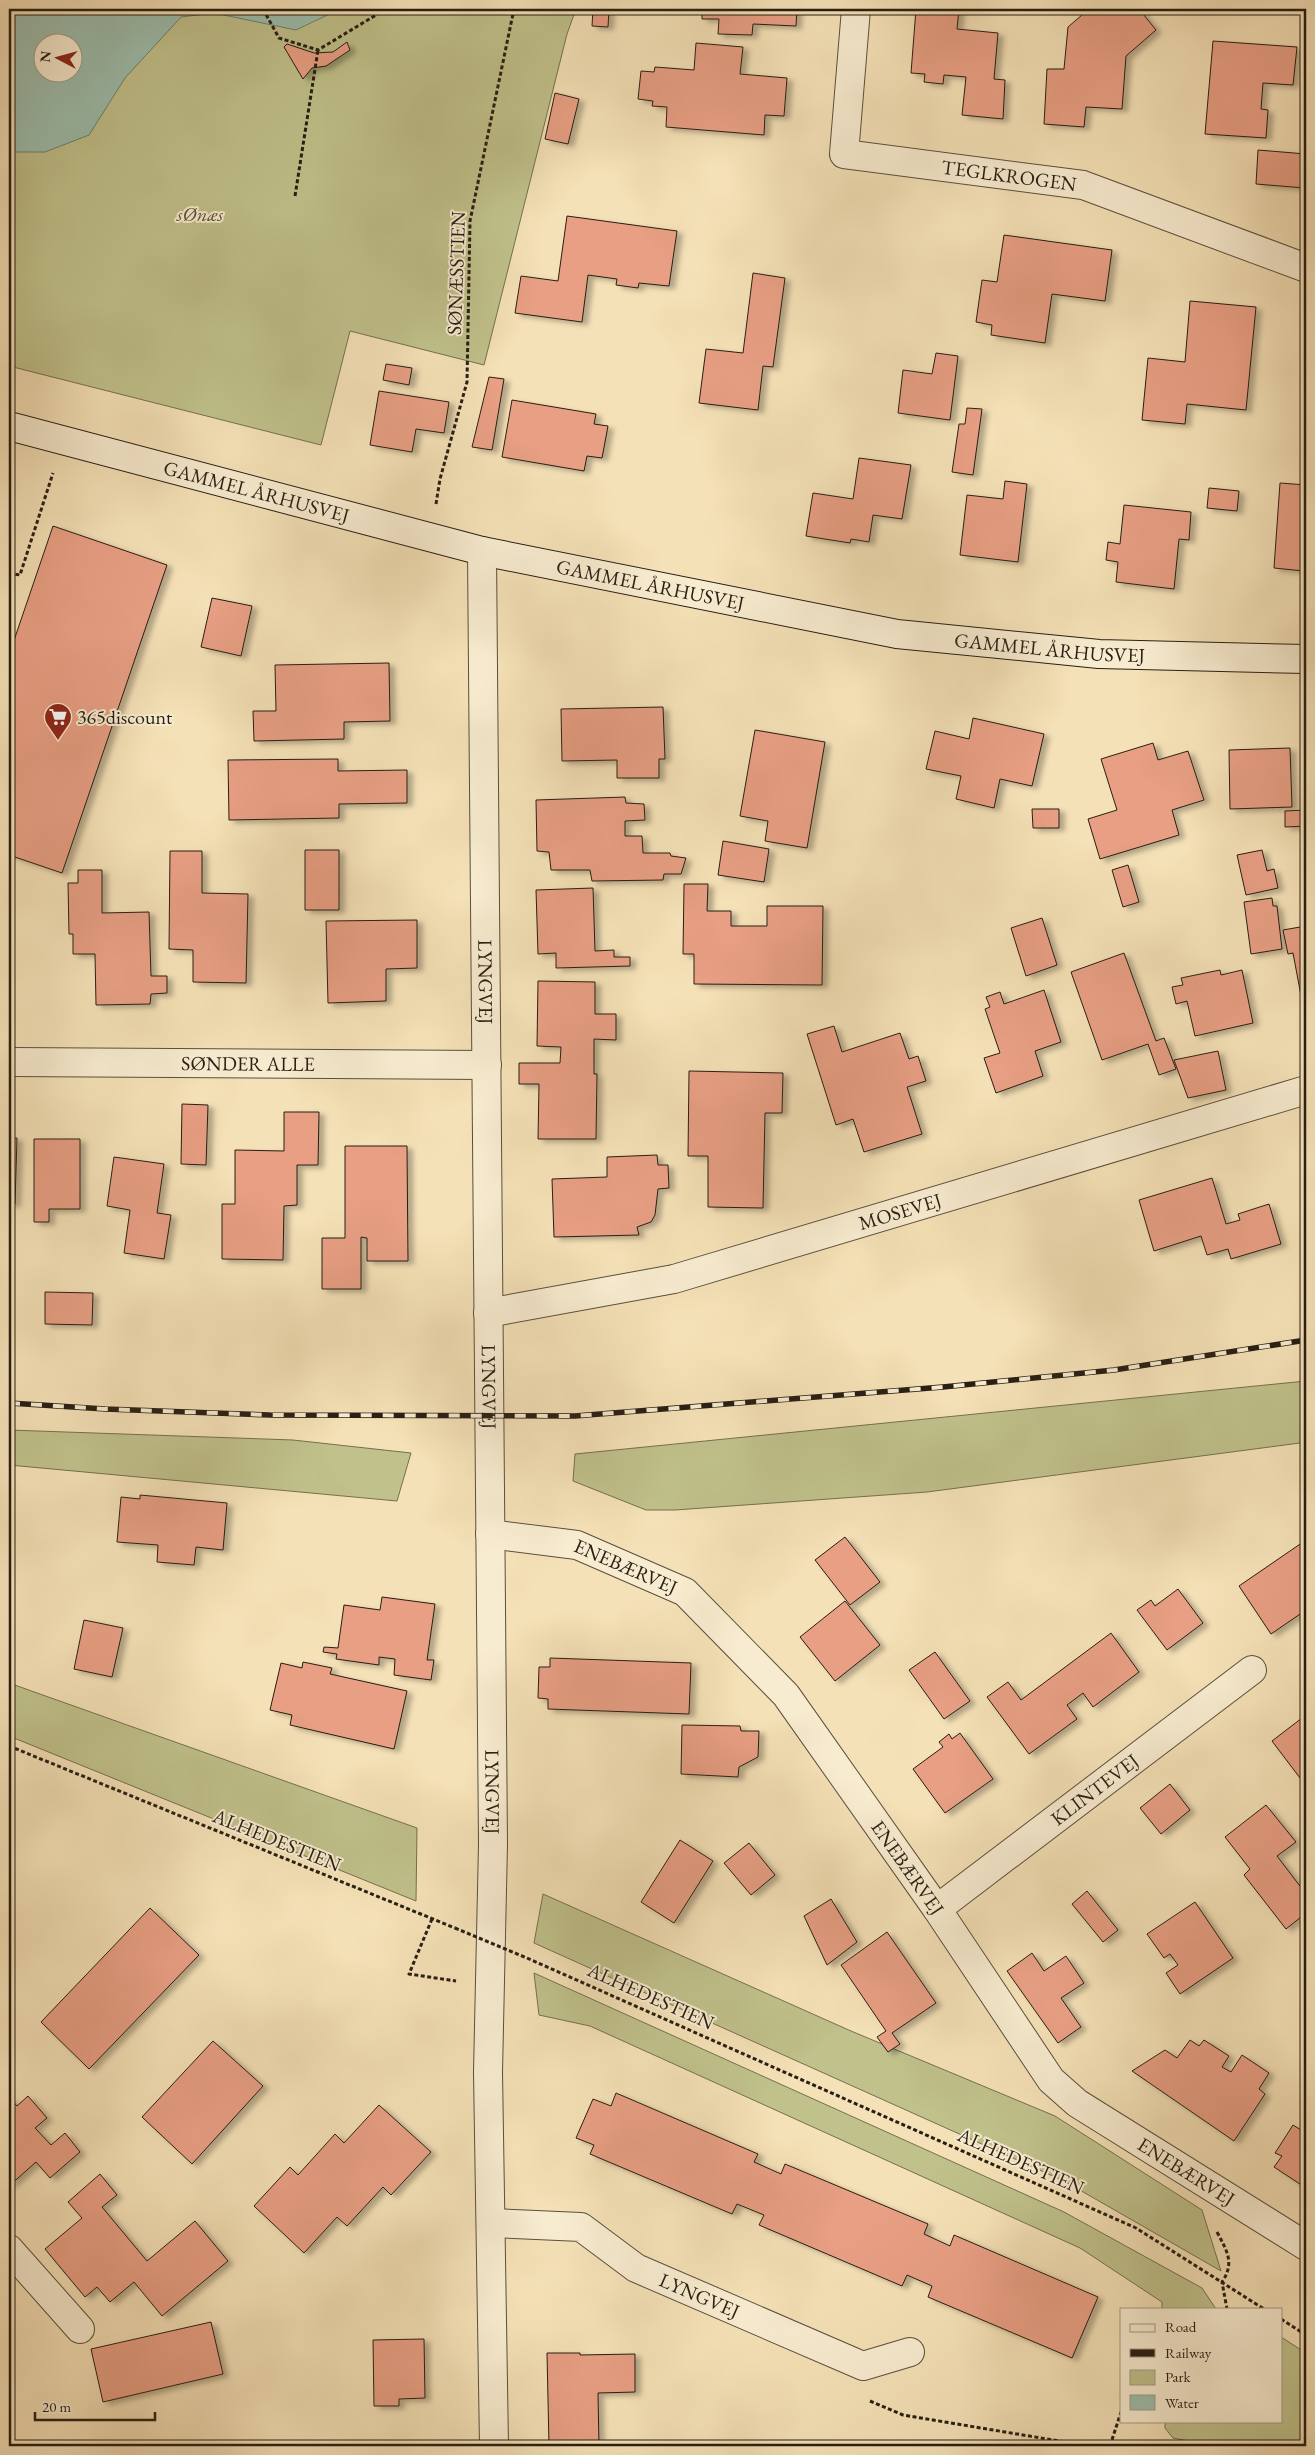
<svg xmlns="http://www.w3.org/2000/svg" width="1315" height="2455" font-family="'EB Garamond',serif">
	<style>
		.green { fill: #c0c18b; stroke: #747050; fill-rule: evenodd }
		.water { fill: #9cbead; stroke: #6d7e70; fill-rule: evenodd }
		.building { fill: #e89f84; stroke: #271e14; filter: url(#shadow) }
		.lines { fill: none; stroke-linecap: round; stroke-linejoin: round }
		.street-casing { stroke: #5a4f3d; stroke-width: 30 }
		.secondary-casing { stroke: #271e14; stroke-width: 30 }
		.path { stroke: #271e14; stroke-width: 3; stroke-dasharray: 4 2.5; stroke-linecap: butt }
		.street { stroke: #f8ecd0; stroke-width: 28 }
		.secondary { stroke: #f8ecd0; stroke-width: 28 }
		.rail-casing { stroke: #271e14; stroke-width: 5.5 }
		.rail { stroke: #f8ecd0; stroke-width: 4; stroke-dasharray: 11; stroke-linecap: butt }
		.path-bridge { stroke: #271e14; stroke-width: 3; stroke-dasharray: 4 2.5; stroke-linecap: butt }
		.labels { text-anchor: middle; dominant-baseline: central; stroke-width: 4; stroke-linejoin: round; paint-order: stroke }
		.street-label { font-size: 20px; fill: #271e14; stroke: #f8ecd0 }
		.park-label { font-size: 20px; font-style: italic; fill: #554f38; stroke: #f8ecd0 }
		.poi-label { font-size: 20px; fill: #271e14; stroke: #f8ecd0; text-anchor: start }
	</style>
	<defs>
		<filter id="shadow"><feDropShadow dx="5.5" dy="3" stdDeviation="2.5" flood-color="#0004"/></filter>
	</defs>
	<rect width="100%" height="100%" fill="#f5e1b7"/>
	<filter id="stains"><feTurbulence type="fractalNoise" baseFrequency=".004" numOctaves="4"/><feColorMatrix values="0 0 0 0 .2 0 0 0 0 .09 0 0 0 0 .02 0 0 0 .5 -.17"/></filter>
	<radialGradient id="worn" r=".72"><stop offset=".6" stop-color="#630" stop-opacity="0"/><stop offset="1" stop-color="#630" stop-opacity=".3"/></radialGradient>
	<path class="green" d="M9 9H576L567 34 484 365 350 331 321 445 9 366ZM42 42H72V72H42Z
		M1306 1381V1442L1300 1443 927 1492 675 1510H646L573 1481 575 1454Z
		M9 1430 293 1440 411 1453 397 1501 9 1465Z
		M9 1683 417 1828 416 1901 9 1736Z
		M543 1894 851 2031 1055 2116 1202 2210 1221 2271 1064 2181 534 1943Z
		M534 1973 1064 2212 1202 2288 1216 2309H1162V2302L1080 2248 590 2026 539 2015Z
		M1281 2337 1306 2353V2446H1215L1173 2438 1165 2428V2421H1281Z"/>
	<path class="water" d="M9 9H340L296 30 214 13 181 17 125 78 89 135 45 152H9ZM42 42H72V72H42Z"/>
	<path class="building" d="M593 9H609L608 27 592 26Z
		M702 9H797L796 26 753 24 752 35 718 34 719 19H702Z
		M916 9H959L957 29 998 33 994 79 1005 80 1003 119 962 115 966 77 944 75 943 84 924 82 925 74 911 73Z
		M1089 9H1139L1156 30 1126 56 1122 109 1086 107 1084 127 1044 124 1047 69H1064L1068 27Z
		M1213 41 1297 47 1293 85 1263 83 1261 109 1268 110 1266 138 1205 134Z
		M347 42 350 50 326 66 312 68 303 79 284 47 287 44 314 53 333 52Z
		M696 43 743 47 740 74 787 78 784 116 765 115 764 135 666 127 667 107 652 106 653 101 638 99 641 71 654 72 655 67 694 70Z
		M555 93 579 99 568 144 545 139Z
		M1258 150 1306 154 1305 188 1256 184Z
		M567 216 677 231 669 286 639 283 638 288 616 285 617 279 588 275 582 322 515 313 521 276 558 281Z
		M1004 235 1112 250 1105 301 1052 294 1045 343 991 335 992 325 976 322 982 280 997 282Z
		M753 273 785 278 773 367 763 366 758 410 699 403 706 349 743 353Z
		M1190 301 1256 307 1246 410 1187 404 1185 424 1142 420 1148 358 1185 362Z
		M936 353 958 356 950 420 898 413 903 370 932 374Z
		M386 364 412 368 409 385 383 380Z
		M489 377 504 379 492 450 472 447Z
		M379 391 449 402 444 433 416 429 412 452 370 445Z
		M512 400 596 414 594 424 608 426 602 458 587 456 584 471 502 457Z
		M967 408 982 409 973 475 952 472 959 424H965Z
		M859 458 911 465 902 519 873 515 869 542 851 539 850 543 806 536 813 493 853 499Z
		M1005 481 1027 484 1018 562 960 555 967 495 1003 499Z
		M1280 483 1306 485 1304 571 1274 568Z
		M1209 488 1239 491 1237 511 1207 508Z
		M1124 505 1191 512 1189 540 1179 539 1174 589 1116 582 1118 562 1106 560 1108 542 1120 544Z
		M53 526 167 565 62 873 9 855V844L14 829 9 828V655Z
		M212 598 252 606 241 656 201 647Z
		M389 663 390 721 344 722V739L254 741 253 711H276L275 665Z
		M663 707 665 759H659V778H617V760L562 761 561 709Z
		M973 718 1044 734 1032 786 1000 779 994 808 956 799 961 776 926 769 935 731 969 739Z
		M755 730 825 742 807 848 765 841 768 821 740 816Z
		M1153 743 1158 760 1188 751 1204 800 1172 810 1179 835 1100 859 1088 819 1117 810 1101 759Z
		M1290 748 1292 807 1230 809 1229 750Z
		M338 759V771L407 770V803L339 804V818L229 820 228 760Z
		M625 797 626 803 644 804 645 820 625 821V836H642L643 853H670L671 856 686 858 681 874H664L663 880 592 881 590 870H551L549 852 537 851 536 800Z
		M1032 809H1059V828H1033Z
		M1306 810V826L1285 827V811Z
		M723 841 769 849 764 882 718 875Z
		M305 850H339V910H305Z
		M1262 850 1267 871 1274 869 1278 888 1246 895 1237 855Z
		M170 851H202V893L248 894 246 983 193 982V950L169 949Z
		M1128 865 1139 902 1123 907 1112 870Z
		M78 870H102V913L149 912 151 976H167V993L151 994 150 1004 96 1005 95 954H73V934H69L68 883H78Z
		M684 884H708L707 911H731V926H767V906H823L822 985 694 984V954H683Z
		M593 888 595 951 614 950V957H630V966L556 968V953L538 954 536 890Z
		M1272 898 1273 906H1277L1282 949 1251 954 1244 902Z
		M1042 918 1057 965 1026 976 1011 928Z
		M417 920V968L386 969V1001L328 1003 326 921Z
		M1306 926V1000L1302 1001 1293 953 1288 954 1283 930Z
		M1124 953 1156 1041 1164 1038 1176 1069 1159 1075 1148 1044 1102 1060 1071 972Z
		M1220 970 1221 975 1242 970 1253 1023 1195 1036 1187 1001 1176 1004 1172 987 1183 985 1181 978Z
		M538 981 595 982V1014H616V1040L594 1039V1074H597L596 1139H538L539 1084H519V1063H560L561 1047 537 1046Z
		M1044 990 1061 1042 1035 1051 1043 1076 996 1093 984 1058 1000 1053 985 1009 990 1007 986 997 1000 992 1004 1004Z
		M834 1026 842 1052 900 1033 909 1059 918 1056 926 1081 907 1087 922 1134 864 1152 853 1119 836 1125 807 1034Z
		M1218 1051 1226 1090 1188 1098 1174 1060Z
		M689 1071 783 1073 782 1113H765L763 1208 708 1207V1156H688Z
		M182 1104 208 1105 206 1165 181 1164Z
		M284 1112H319L318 1165H297V1205L284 1206 283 1260 222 1259V1204H235V1150L284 1151Z
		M9 1138H17L15 1204H9Z
		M34 1139H80V1209H49V1222H34Z
		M345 1146H407L408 1261H367V1238L361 1237V1289H322V1238H345Z
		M657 1155 658 1165H668L669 1188 658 1189 655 1215 651 1222 637 1227 639 1235 554 1237 552 1179 607 1177V1157Z
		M114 1157 164 1164 157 1213 171 1215 164 1259 124 1253 130 1210 107 1206Z
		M1212 1178 1226 1224 1240 1220 1238 1214 1269 1204 1281 1244 1231 1259 1228 1249 1207 1255 1201 1236 1154 1251 1139 1200Z
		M45 1292 93 1293 92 1325 45 1324Z
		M140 1495 227 1503 223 1550 196 1547 194 1565 157 1562 158 1545 117 1542 121 1497 140 1499Z
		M845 1537 880 1582 850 1605 815 1560Z
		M1306 1540V1610L1271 1634 1239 1586Z
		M1178 1589 1203 1623 1167 1650 1137 1610 1151 1600 1155 1606Z
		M382 1597 435 1604 427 1660H434L431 1680 394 1675 395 1659 379 1657V1665L336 1659 337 1654 323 1652 324 1647 338 1648 344 1605 380 1610Z
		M845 1601 880 1645 835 1681 800 1637Z
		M84 1620 123 1628 112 1677 74 1669Z
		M1111 1633 1139 1672 1093 1707 1083 1693 1067 1705 1077 1719 1029 1754 987 1697 1008 1682 1021 1700Z
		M935 1652 970 1701 944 1719 909 1670Z
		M550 1658 691 1663 689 1714 548 1709V1699L538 1698 539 1667H550Z
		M303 1662 332 1668 330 1674 407 1691 394 1749 290 1725 292 1715 270 1710 281 1663 302 1668Z
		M1302 1718 1306 1724V1773L1300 1778 1272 1741Z
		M682 1725 740 1726 741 1731H759L758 1757 739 1767 738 1777 681 1774Z
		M960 1733 993 1779 945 1813 913 1769 943 1747 939 1742 949 1734 952 1739Z
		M1170 1784 1190 1810 1161 1834 1140 1808Z
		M1266 1805 1296 1842 1277 1856 1306 1894V1913L1286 1929 1244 1875 1250 1869 1225 1837Z
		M680 1840 713 1861 674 1923 641 1902Z
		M749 1843 775 1875 751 1895 724 1863Z
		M1087 1891 1118 1930 1103 1942 1072 1904Z
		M831 1899 857 1942 827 1965 804 1916Z
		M1195 1902 1233 1958 1180 1994 1166 1973 1178 1965 1170 1954 1164 1958 1147 1934Z
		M150 1908 199 1955 89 2069 41 2022Z
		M887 1932 936 2003 892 2033 900 2044 888 2052 877 2037 886 2031 841 1965Z
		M1032 1953 1044 1971 1066 1956 1084 1983 1061 1998 1081 2027 1058 2043 1007 1971Z
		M1190 2040 1199 2046 1204 2040 1229 2056 1222 2067 1231 2072 1242 2055 1269 2073 1259 2089 1265 2094 1234 2141 1132 2071 1165 2050 1177 2058Z
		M213 2041 263 2086 192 2164 142 2117Z
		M616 2093 758 2154 754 2162 781 2174 785 2164 928 2224 924 2234 950 2246 954 2235 1098 2297 1072 2358 928 2297 932 2286 907 2275 902 2286 759 2225 764 2215 737 2204 732 2214 590 2154 594 2145 576 2138 593 2099 611 2106Z
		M28 2096 47 2118 35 2128 51 2145 65 2133 80 2152 50 2178 36 2162 9 2186V2097L17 2106Z
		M379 2105 431 2152 391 2195 383 2187 347 2226 337 2217 304 2253 254 2206 290 2167 298 2175 335 2134 344 2143Z
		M1293 2125 1306 2133V2188L1274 2167 1282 2156 1275 2153Z
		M100 2174 117 2195 102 2207 147 2261 195 2221 228 2261 162 2316 134 2282 110 2302 97 2287 85 2297 45 2249 82 2218 68 2202Z
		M211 2322 223 2374 103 2402 91 2349Z
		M424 2339 425 2398 399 2399V2406H374L373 2340Z
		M547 2353H580V2355L635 2354V2392L598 2393 599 2446H549Z
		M397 2443V2446H301Z"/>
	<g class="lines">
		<defs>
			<g id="street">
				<path id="s1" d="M856 9 844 154 1083 185 1306 268"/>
				<path id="s2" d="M482 551 493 1844 488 2072 494 2446"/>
				<path id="s3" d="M9 1062 487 1065"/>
				<path id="s4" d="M488 1313 674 1279 1306 1090"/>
				<path id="s5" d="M490 1534 577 1545 685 1592 786 1695 937 1909 1051 2080 1077 2103 1306 2246"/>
				<path id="s6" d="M937 1909 1252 1670"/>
				<path id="s7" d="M491 2223 581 2227 636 2268 863 2366 910 2352"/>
				<path d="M9 2249 80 2329"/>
			</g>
			<g id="secondary">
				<path id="s8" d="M9 426 482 551 897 634 1099 654 1306 659"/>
			</g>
		</defs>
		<use href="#street" class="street-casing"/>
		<use href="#secondary" class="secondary-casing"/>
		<path class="path" d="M263 9 279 38 318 50 386 9
			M295 196 318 50
			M436 504 440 479 467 382 470 221 514 9
			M9 573 20 575 53 473
			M9 1746 455 1928
			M432 1919 409 1974 456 1981
			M527 1958 1136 2228 1264 2309
			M1217 2232C1227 2251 1235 2263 1222 2282L1227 2309
			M1281 2319 1306 2335
			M870 2401 903 2415 1089 2446
			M1110 2446 1121 2412"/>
		<use href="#street" class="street"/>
		<use href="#secondary" class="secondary"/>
		<defs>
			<path id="rail" d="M9 1403 105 1409 270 1415 575 1416 943 1387 1114 1370 1306 1340"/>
		</defs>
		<use href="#rail" class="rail-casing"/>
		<use href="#rail" class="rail"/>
		<path class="path-bridge" d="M455 1928 527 1958"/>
	</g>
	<defs>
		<symbol id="supermarket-pin" viewBox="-11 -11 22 30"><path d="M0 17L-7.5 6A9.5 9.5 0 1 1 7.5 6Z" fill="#8f2418" stroke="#f8ecd0"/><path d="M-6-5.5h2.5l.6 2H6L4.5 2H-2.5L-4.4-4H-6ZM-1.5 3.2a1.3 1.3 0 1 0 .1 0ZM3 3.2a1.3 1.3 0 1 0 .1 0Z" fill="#fff"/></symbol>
	</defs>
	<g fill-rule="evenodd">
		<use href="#supermarket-pin" x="42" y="701" width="32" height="43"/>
	</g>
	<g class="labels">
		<g class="street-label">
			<text stroke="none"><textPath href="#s1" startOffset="312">TEGLKROGEN</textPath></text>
			<text transform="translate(456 273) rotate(-88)">SØNÆSSTIEN</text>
			<text stroke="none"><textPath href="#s8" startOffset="256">GAMMEL ÅRHUSVEJ</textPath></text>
			<text stroke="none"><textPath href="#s8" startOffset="661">GAMMEL ÅRHUSVEJ</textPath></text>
			<text stroke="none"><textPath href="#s8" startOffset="1066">GAMMEL ÅRHUSVEJ</textPath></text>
			<text stroke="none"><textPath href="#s2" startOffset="431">LYNGVEJ</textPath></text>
			<text stroke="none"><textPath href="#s3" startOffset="239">SØNDER ALLE</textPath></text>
			<text stroke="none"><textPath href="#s4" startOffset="425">MOSEVEJ</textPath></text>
			<text stroke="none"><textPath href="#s2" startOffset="836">LYNGVEJ</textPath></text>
			<text stroke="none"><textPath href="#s5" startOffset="141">ENEBÆRVEJ</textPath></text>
			<text stroke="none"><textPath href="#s6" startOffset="198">KLINTEVEJ</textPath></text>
			<text stroke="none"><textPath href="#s2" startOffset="1241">LYNGVEJ</textPath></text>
			<text transform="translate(277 1840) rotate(22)">ALHEDESTIEN</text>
			<text stroke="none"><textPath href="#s5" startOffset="561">ENEBÆRVEJ</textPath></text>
			<text transform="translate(651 1996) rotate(24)">ALHEDESTIEN</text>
			<text transform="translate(1021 2161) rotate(24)">ALHEDESTIEN</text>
			<text stroke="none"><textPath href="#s5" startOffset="981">ENEBÆRVEJ</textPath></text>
			<text stroke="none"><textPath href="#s7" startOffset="228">LYNGVEJ</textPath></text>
		</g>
		<g class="park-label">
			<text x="200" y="214">sØnæs</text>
		</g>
		<g class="poi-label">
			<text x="77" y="717">365discount</text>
		</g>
	</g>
	<rect width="1315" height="2455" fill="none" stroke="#f5e1b7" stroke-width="30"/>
	<rect x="10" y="10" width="1295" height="2435" fill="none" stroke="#271e14" stroke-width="2.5"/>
	<rect x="15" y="15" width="1285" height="2425" fill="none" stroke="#271e14"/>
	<rect x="1120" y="2308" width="162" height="115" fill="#f8ecd0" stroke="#a49a85"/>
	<rect x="1130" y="2324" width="25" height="8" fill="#f8ecd0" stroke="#a49a85"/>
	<text x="1165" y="2332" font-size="15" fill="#271e14">Road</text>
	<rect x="1130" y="2349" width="25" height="8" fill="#271e14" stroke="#a49a85"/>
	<text x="1165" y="2358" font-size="15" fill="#271e14">Railway</text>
	<rect x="1130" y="2370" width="25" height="15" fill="#c0c18b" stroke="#a49a85"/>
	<text x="1165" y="2382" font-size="15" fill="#271e14">Park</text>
	<rect x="1130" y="2395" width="25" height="15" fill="#9cbead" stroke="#a49a85"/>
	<text x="1165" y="2408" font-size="15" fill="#271e14">Water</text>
	<g transform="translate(58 58) rotate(276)"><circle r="24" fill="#f8ecd0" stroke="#a49a85"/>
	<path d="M0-4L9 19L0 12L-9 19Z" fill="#8f2418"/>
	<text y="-8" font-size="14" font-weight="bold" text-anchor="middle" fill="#271e14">N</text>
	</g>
	<path d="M35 2412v8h120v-8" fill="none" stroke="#271e14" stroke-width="2.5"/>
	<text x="42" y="2412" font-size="15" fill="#271e14" stroke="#f8ecd0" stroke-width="4" paint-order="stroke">20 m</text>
	<rect width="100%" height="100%" filter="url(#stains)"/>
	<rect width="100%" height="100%" fill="url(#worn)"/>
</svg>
